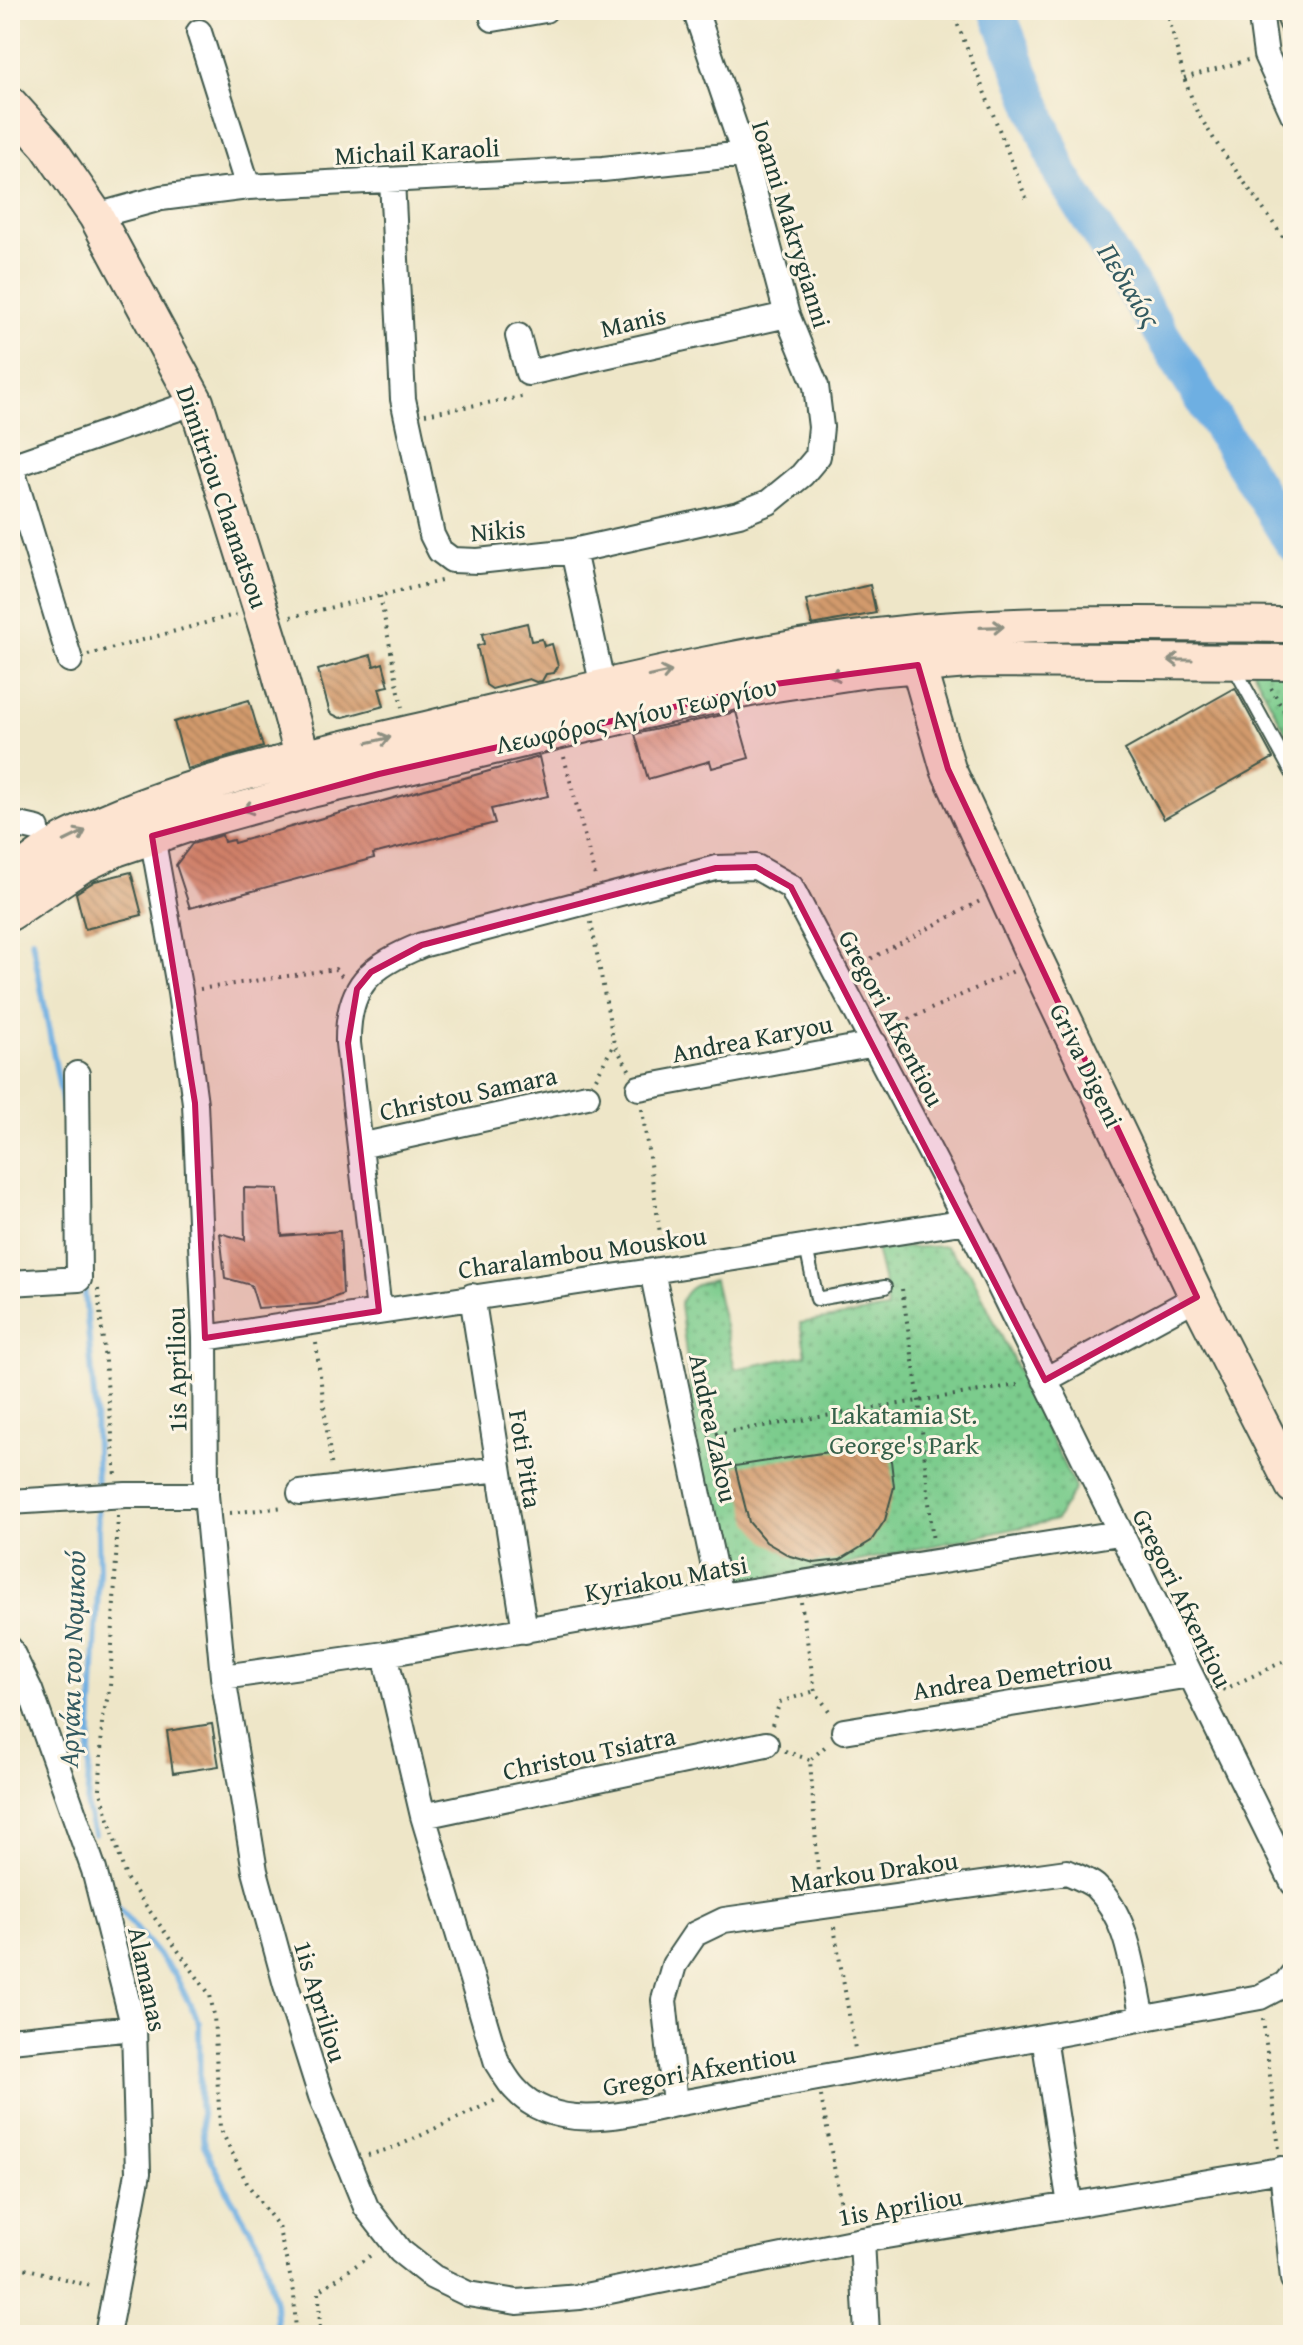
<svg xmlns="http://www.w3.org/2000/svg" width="1303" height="2345" font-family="'Gentium Book Plus',serif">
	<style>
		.grass { fill: url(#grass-dots); stroke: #4e8460; stroke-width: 2 }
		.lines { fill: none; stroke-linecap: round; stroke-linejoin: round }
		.stream { stroke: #6eafe2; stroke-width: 6 }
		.river { stroke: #6eafe2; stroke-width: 36 }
		.building { fill: url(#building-back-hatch) }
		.lane-casing { stroke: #3e564a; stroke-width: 16 }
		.street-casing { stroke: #3e564a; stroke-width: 28 }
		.secondary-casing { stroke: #3e564a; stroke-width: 38 }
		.path { stroke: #3e564a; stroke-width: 4; stroke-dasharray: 2 6; stroke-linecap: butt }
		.lane { stroke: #fff; stroke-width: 12 }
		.street { stroke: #fff; stroke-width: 24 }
		.secondary { stroke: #fde4d1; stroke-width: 34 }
		.oneway { stroke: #8e9082 }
		.marked { fill: #c2185b; fill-opacity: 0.2; stroke: #c2185b; stroke-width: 6; stroke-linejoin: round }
		.labels { text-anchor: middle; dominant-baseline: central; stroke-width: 6; stroke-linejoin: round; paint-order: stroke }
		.street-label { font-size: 26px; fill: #1f3d34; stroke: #fcf5e5 }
		.park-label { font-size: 26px; fill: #36614a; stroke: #fcf5e5 }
		.water-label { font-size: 28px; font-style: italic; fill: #335a60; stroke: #fcf5e5 }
	</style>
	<defs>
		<pattern id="grass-dots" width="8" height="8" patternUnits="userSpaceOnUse" patternTransform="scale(2)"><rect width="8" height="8" fill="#7ccc8d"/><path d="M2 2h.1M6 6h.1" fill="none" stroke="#65a774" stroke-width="1.8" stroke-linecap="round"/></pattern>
		<pattern id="building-back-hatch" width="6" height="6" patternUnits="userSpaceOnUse" patternTransform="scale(2)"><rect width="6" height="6" fill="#d29a6c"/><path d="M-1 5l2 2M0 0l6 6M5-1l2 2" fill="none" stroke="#aa7f5a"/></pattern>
	</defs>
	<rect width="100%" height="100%" fill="#fcf5e5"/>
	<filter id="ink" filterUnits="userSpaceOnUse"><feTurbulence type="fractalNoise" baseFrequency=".0125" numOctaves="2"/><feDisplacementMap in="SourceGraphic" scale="16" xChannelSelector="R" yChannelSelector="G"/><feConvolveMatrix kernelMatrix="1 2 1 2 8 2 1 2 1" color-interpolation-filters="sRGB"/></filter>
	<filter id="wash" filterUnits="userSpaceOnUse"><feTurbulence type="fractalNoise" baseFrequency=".006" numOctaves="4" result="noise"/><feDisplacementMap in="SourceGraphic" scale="32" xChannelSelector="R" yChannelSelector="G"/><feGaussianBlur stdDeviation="1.8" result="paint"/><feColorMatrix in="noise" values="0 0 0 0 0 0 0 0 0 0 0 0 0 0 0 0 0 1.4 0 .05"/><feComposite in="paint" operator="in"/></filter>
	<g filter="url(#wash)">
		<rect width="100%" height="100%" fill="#eee6c8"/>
		<path class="grass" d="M1252 668 1293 670V746Z
			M945 1246 971 1273 1075 1488 1056 1520 831 1567 727 1584 700 1468 680 1304C687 1287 696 1284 714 1280L735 1369 806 1355 800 1323 887 1309 885 1287 876 1249Z"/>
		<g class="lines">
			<path class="stream" d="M32 940 66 1121
				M84 1283 95 1409 97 1492
				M94 1834 87 1808 99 1569 97 1503
				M111 1899 175 1975 199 2023 200 2101 204 2145 230 2196 261 2247 275 2302 277 2335"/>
			<path class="river" d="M997 10 1061 174 1293 544"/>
		</g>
		<g id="blocks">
			<path class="building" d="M1275 10H1293V60L1277 21Z
				M870 585 876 613 812 625 806 600Z
				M527 623 531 641 542 639 544 646 552 644 558 666 554 673 546 674 542 681 536 682 529 679 492 689 486 685 477 646 484 644 482 634Z
				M371 655 374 666 383 663 389 686 379 688 384 706 340 718 330 713 318 670Z
				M1235 688 1273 758 1164 819 1125 750Z
				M249 700 263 747 187 769 174 722Z
				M736 712 749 758 712 768 710 761 648 779 635 734Z
				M539 757 548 796 491 809 495 823 373 854 374 858 190 908 176 865 192 844 222 835 224 842 233 840 234 843Z
				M131 872 142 915 85 929 76 893 95 881Z
				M244 1188 278 1189 282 1236 340 1231 343 1294 317 1304 258 1308 251 1285 225 1278 220 1233 245 1240Z
				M889 1443 894 1487 885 1520 871 1541 840 1560 814 1563 790 1556 766 1542 749 1522 735 1466Z
				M212 1724 219 1766 173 1773 167 1731Z"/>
		</g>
	</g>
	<g filter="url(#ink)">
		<use href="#blocks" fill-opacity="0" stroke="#3e564a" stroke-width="2"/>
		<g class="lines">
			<defs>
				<path id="lane" d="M1234 667 1292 773
					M806 1247 817 1299 885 1287"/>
				<path id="street" d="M1260 10 1266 55 1293 114
					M493 19 545 10
					M199 32 248 187
					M392 180 403 399 432 535 440 551 452 560 478 561 573 551 739 514 769 502 802 475 818 456 821 427 816 386 787 315 744 154 695 10
					M96 216 161 198 248 187 603 169 744 154
					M518 336 528 373 787 315
					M10 463 70 660
					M11 466 196 402
					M573 551 603 687
					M10 823 37 829
					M152 836 180 992 195 1103 205 1338 206 1495 223 1677 255 1871 286 1985 321 2096 366 2207 400 2251 433 2277 468 2294 517 2302 580 2297 862 2240 1293 2168
					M639 1088 875 1044
					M360 1146 587 1096
					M652 1271 720 1596
					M10 1283 79 1279 77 1074
					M472 1296 525 1631
					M379 1311 348 1043C347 985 370 966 422 945L716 868 756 867 791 887 983 1253 1293 1883
					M205 1338 652 1271 967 1221
					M1045 1380 1197 1297
					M300 1493 499 1469
					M10 1502 126 1495H206
					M10 1649 30 1690 94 1870 134 2028 138 2173 107 2335
					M385 1654 423 1816 497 2063C503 2072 508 2082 515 2089 555 2134 625 2115 675 2104L1260 1997 1285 1984 1293 1974
					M223 1677 385 1654 720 1596 1119 1533
					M844 1731 1190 1675
					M423 1816 766 1744
					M1044 2037 1070 2205
					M10 2040 134 2028
					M675 2104 664 2000 674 1965 695 1934 724 1920 1067 1872C1076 1876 1087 1880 1095 1886 1130 1919 1133 1974 1143 2018
					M1282 2169 1293 2279
					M862 2240 867 2335"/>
				<path id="secondary" d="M10 104 47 145 96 216 196 402 272 646 308 777
					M916 645 918 665 948 769 1032 952 1197 1297 1293 1486
					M10 878C30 865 49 848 71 837 182 782 305 757 426 729 587 691 749 648 914 632 1041 621 1167 624 1293 625
					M10 913 82 865 116 849 196 822 311 790 671 705 775 684 874 669 979 660 1293 662"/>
			</defs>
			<use href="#lane" class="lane-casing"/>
			<use href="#street" class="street-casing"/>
			<use href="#secondary" class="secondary-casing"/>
			<path class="path" d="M952 10 1026 198
				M1167 10 1184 78 1197 112 1217 144 1293 251
				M1184 78 1248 60
				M425 414 527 396
				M380 596 402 707
				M291 617 445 580
				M88 655 238 614
				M1271 688 1293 727
				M564 757 596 880
				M591 922 614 1044 630 1071
				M857 966 980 901
				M200 989 335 969 343 977
				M887 1029 1014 971
				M596 1078 614 1044
				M642 1109 662 1247
				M98 1289 116 1476
				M902 1289 919 1400 933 1543
				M316 1343 332 1470
				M708 1435 1023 1384
				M230 1513 285 1507
				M118 1516 110 1687 102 1721 100 1789 126 1878 210 1995 214 2015 220 2128 248 2185 278 2226 294 2292 296 2335
				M801 1602 815 1691 832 1715
				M1223 1690 1293 1657
				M772 1725 780 1702 815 1691
				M785 1751 810 1760
				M819 1886 810 1760 828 1744
				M834 1927 855 2049
				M1263 2019 1279 2149
				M821 2096 844 2221
				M368 2155 396 2147 496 2100
				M10 2264 94 2287
				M320 2335 319 2291 374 2253"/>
			<use href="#lane" class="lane"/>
			<use href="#street" class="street"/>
			<use href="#secondary" class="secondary"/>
		</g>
		<defs><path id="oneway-shaft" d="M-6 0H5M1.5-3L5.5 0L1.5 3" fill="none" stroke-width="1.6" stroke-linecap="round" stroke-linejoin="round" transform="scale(2)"/></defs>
		<g class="oneway">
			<use href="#oneway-shaft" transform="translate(992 627) rotate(-2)"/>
			<use href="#oneway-shaft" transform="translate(1180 660) rotate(180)"/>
			<use href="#oneway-shaft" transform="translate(660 674) rotate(-12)"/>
			<use href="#oneway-shaft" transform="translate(841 674) rotate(171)"/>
			<use href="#oneway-shaft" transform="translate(379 740) rotate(-13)"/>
			<use href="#oneway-shaft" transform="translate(254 807) rotate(165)"/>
			<use href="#oneway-shaft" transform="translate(75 836) rotate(-26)"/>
		</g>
	</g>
	<path class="marked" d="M918 665 948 769 1197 1297 1045 1380 791 887 756 867 716 868 422 945 371 972 357 989 348 1043 379 1311 205 1338 195 1103 152 836 379 774 775 684Z"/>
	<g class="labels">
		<g class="street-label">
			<text transform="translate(417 151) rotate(-3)">Michail Karaoli</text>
			<text transform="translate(792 224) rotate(73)">Ioanni Makrygianni</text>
			<text transform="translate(633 321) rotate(-13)">Manis</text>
			<text transform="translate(223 497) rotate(71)">Dimitriou Chamatsou</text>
			<text transform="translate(498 530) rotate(-4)">Nikis</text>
			<text transform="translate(636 715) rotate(-12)">Λεωφόρος Αγίου Γεωργίου</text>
			<text transform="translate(892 1018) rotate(62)">Gregori Afxentiou</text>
			<text transform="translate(752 1038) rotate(-11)">Andrea Karyou</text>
			<text transform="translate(1087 1065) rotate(64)">Griva Digeni</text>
			<text transform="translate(468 1093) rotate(-12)">Christou Samara</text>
			<text transform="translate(582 1252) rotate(-8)">Charalambou Mouskou</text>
			<text transform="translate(176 1370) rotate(-91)">1is Apriliou</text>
			<text transform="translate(714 1428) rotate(78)">Andrea Zakou</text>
			<text transform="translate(526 1459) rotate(81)">Foti Pitta</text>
			<text transform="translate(666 1578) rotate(-10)">Kyriakou Matsi</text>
			<text transform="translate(1183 1598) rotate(64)">Gregori Afxentiou</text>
			<text transform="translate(1012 1675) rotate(-9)">Andrea Demetriou</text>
			<text transform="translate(589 1753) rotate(-12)">Christou Tsiatra</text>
			<text transform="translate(874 1871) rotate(-8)">Markou Drakou</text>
			<text transform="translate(148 1979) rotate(78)">Alamanas</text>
			<text transform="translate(321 2001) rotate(73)">1is Apriliou</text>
			<text transform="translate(699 2070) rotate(-10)">Gregori Afxentiou</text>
			<text transform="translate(900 2206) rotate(-10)">1is Apriliou</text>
		</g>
		<g class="park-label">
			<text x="904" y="1414">Lakatamia St.<tspan x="904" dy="30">George's Park</tspan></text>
		</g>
		<g class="water-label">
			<text transform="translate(1130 285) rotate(58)">Πεδιαίος</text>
			<text transform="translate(71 1659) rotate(-88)">Αργάκι του Νομικού</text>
		</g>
	</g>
	<rect width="1303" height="2345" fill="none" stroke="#fcf5e5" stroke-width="40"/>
</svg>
